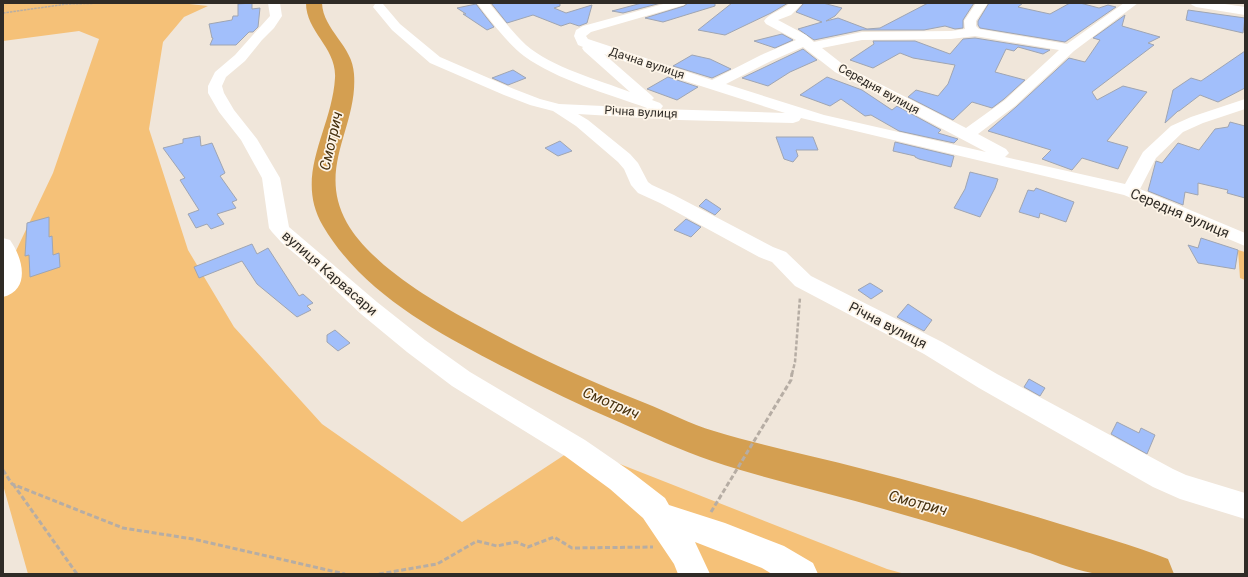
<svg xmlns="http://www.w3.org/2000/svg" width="1248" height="577" font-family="Roboto,sans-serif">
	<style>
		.green { fill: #f5c178 }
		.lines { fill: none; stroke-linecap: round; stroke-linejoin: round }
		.river { fill: #d49f51; fill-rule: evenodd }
		.building { fill: #a2bffb; stroke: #9fa5b2 }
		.path-far2 { stroke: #b6ada4; stroke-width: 1.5; stroke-dasharray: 2.5 1; stroke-linecap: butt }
		.path-far1 { stroke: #b6ada4; stroke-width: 2.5; stroke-dasharray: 4 2; stroke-linecap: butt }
		.path { stroke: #b6ada4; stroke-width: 3; stroke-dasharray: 5 2.5; stroke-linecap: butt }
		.minor { fill: #fff; fill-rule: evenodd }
		.labels { text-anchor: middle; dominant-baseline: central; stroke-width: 3.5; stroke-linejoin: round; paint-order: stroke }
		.far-street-label { font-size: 12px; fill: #2f2b26; stroke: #fdf4e7 }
		.street-label { font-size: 14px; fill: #2f2b26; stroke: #fdf4e7 }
		.water-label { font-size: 15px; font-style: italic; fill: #47310e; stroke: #fdf4e7 }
	</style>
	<rect width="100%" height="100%" fill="#f0e6da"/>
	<path class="green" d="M3 3H180L208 6 184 17 163 42 149 129 188 250 234 327 322 424 462 522 575 448 574 446 887 569 905 574H28L3 485V278L53 173 99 39 79 31 3 41Z
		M1238 250 1245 252V280L1240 278Z"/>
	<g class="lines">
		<path class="river" d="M306 3H322C323 30 353 46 354 74 358 128 316 167 347 223 371 265 434 302 475 324 530 354 587 380 645 403 668 412 690 424 714 431 763 446 813 456 863 469 929 486 995 504 1060 524 1096 535 1133 545 1168 559L1174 574C1157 574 1139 574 1121 574 1112 574 1101 575 1092 573 1071 569 1050 560 1030 553 985 539 940 525 894 512 834 494 772 481 712 461 680 450 650 436 619 422 576 404 534 383 492 361 429 328 361 290 323 226 293 175 332 130 335 78 337 48 306 32 306 3Z"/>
	</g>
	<path class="building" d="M252 3V9L260 8 258 27 253 32H249L236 45H210L213 38H212L209 24 232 20 233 16H238V4Z
		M491 3H560V6L554 8 566 13 592 5 587 23 579 26 570 23 561 26 533 15 507 23Z
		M642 3H661L623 13 612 11Z
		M688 3H715V6L663 22 645 18 684 6Z
		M732 3H788L771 13 725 35 698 30Z
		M804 3H823L842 8 835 16 826 21 838 18 867 29 880 28 928 3H974L963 20V28L955 29 945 26 924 30H862L814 40 798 29 822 22 796 12Z
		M989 3H1023L1018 7 1050 14 1070 3H1080L1099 8 1108 5 1116 7 1065 42 980 28 978 25V21Z
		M476 4 486 17 494 27 487 30 463 14H466L457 8Z
		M1188 10 1245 18 1243 33 1186 20Z
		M1125 15 1122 26 1160 37 1148 43 1154 45 1092 92 1097 100 1123 86 1147 92 1107 141 1128 147 1118 169 1082 158 1072 170 1042 159 1051 150 988 131 1016 107 1069 58 1085 62 1100 40 1093 38Z
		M782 34 793 40 775 48 754 41Z
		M975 38 1050 50 1043 54 1018 47 1014 51 1006 49 995 72 1025 80 1004 99 992 108 972 102 953 120 908 97 916 90 938 96 948 84 955 65 913 58 900 53 873 68 850 60 874 44 873 41H915L950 54 963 39Z
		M803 49 817 60 790 72 768 86 742 78Z
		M1245 51V88L1218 102 1200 95 1179 111H1178L1165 123 1173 90 1191 78 1201 81Z
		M692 55 710 59 731 69 712 78 673 66Z
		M513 70 526 78 508 85 492 78Z
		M668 77 698 87 677 100 647 89Z
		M827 77 862 90 892 110 897 106 941 130 938 133 958 139 954 143 899 131 871 115 865 116 841 99 830 106 800 95Z
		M1230 122 1245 126V198L1227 193 1228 190 1198 183V195L1185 192 1183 205 1148 191 1156 161 1162 163 1178 143 1199 150 1215 129 1228 127Z
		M200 136 201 146 212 143 225 173 220 176 237 200 232 202 236 208 217 214 224 224 211 229 207 224 196 228 188 214 199 210 180 180 185 178 163 148 183 143V139Z
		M776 137H813L818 150H796L798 156 793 162 784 159Z
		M560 141 572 151 558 156 545 148Z
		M895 142 954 156 951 167 919 159 915 157V156L893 151Z
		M970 172 998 179 995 188 980 217 954 208 965 189Z
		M1036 188 1074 202 1066 222 1040 213 1039 218 1019 212 1028 190 1034 191Z
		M706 199 721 209 715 215 699 206Z
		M49 217V237L52 236 53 255 59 253 60 267 30 277 29 255 25 256 27 223Z
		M686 219 701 227 691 237 674 230Z
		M1201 238 1238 250 1235 269 1198 263 1188 245 1198 248Z
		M252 244 257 254 268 248 299 296 303 294 313 303 307 306 311 310 297 317 257 284 242 261 199 278 194 267Z
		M870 283 883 291 871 299 858 290Z
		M908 304 932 320 924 331 897 317Z
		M335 330 350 343 338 351 327 342V335Z
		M1029 379 1045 388 1040 396 1024 387Z
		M1117 422 1139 433 1141 428 1155 435 1147 454 1111 434Z"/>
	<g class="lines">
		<path class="path-far2" d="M3 13 67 4 109 3"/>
		<path class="path-far1" d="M792 374 795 362 800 297"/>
		<path class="path" d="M3 470 12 484 123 528 193 539 345 574
			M13 484 77 574
			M711 512 791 380 792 373
			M379 574 437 564 477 541 497 546 516 542 528 547 554 537 572 548 653 547"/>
		<path class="minor" d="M268 3H280L282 16 274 28 262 40 245 61 226 77 222 86 224 93 234 110 257 139 280 178 289 227 377 302 425 340 470 372 585 440 630 471 665 498 669 505 725 523 784 546 813 563 818 574H772L762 568 695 542 710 574H678L674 564 643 518 610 489 565 456 452 386 407 352 361 314 312 268 282 243 272 232 269 228 262 178 241 140 219 112 208 93V86L215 72 235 55 270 16Z
			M379 3 383 4 400 24 440 57 514 89 540 99 559 104 647 108C608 94 557 80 524 56 509 45 488 18 477 3H489C501 17 513 33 526 45 551 67 599 80 630 92L584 51 582 48 583 47 578 45 574 36 576 30 583 26 667 3H686L684 5 591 32 586 36 588 39 712 80 761 55 796 40 766 24 764 21C768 14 782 10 790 3H803L791 15 778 20 806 35 814 42 862 32 951 31 965 29 964 21 976 3H988L976 21V26L979 29 1067 44 1124 3H1138L1074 51 1015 106 978 134 1006 149 1009 153 1005 157 1125 184 1143 152 1171 126 1191 117 1245 99V109L1203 123 1183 132 1156 158 1140 189 1245 233V246L1124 195 801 118 799 121 793 123 679 120 578 114 588 120 630 154 638 163 648 182 652 185 674 195 773 247 786 252 811 276 942 342 997 374 1173 469 1186 475 1245 493V519L1180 499 1153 487 979 388 924 354 795 286 772 262 759 257 660 203 638 193 631 185 624 169 618 162 576 126 553 111 530 105 504 95 430 63 392 30 373 7 375 4ZM975 36 1059 50 1005 100 966 128 845 66 822 48 862 40 951 39ZM803 47 835 72 986 152 824 115 726 84 771 61ZM604 54 629 63 785 113 661 109 663 106 660 103 652 100 654 98 651 95Z
			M1190 3H1218L1245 7V15L1196 7 1192 5Z
			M3 238 10 240C23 258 31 290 3 297Z"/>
	</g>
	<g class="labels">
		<g class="far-street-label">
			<text transform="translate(647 63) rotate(18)">Дачна вулиця</text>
			<text transform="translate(879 89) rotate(29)">Середня вулиця</text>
			<text transform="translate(641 112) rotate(3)">Річна вулиця</text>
		</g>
		<g class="street-label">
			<text transform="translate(1180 213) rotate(23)">Середня вулиця</text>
			<text transform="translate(330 273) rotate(41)">вулиця Карвасари</text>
			<text transform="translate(888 325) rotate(27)">Річна вулиця</text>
		</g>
		<g class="water-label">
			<text transform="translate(331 141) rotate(-77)">Смотрич</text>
			<text transform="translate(611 403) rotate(23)">Смотрич</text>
			<text transform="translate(918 503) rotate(15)">Смотрич</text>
		</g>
	</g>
	<rect width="1248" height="577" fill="none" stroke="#2f2b26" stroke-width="8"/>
</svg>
